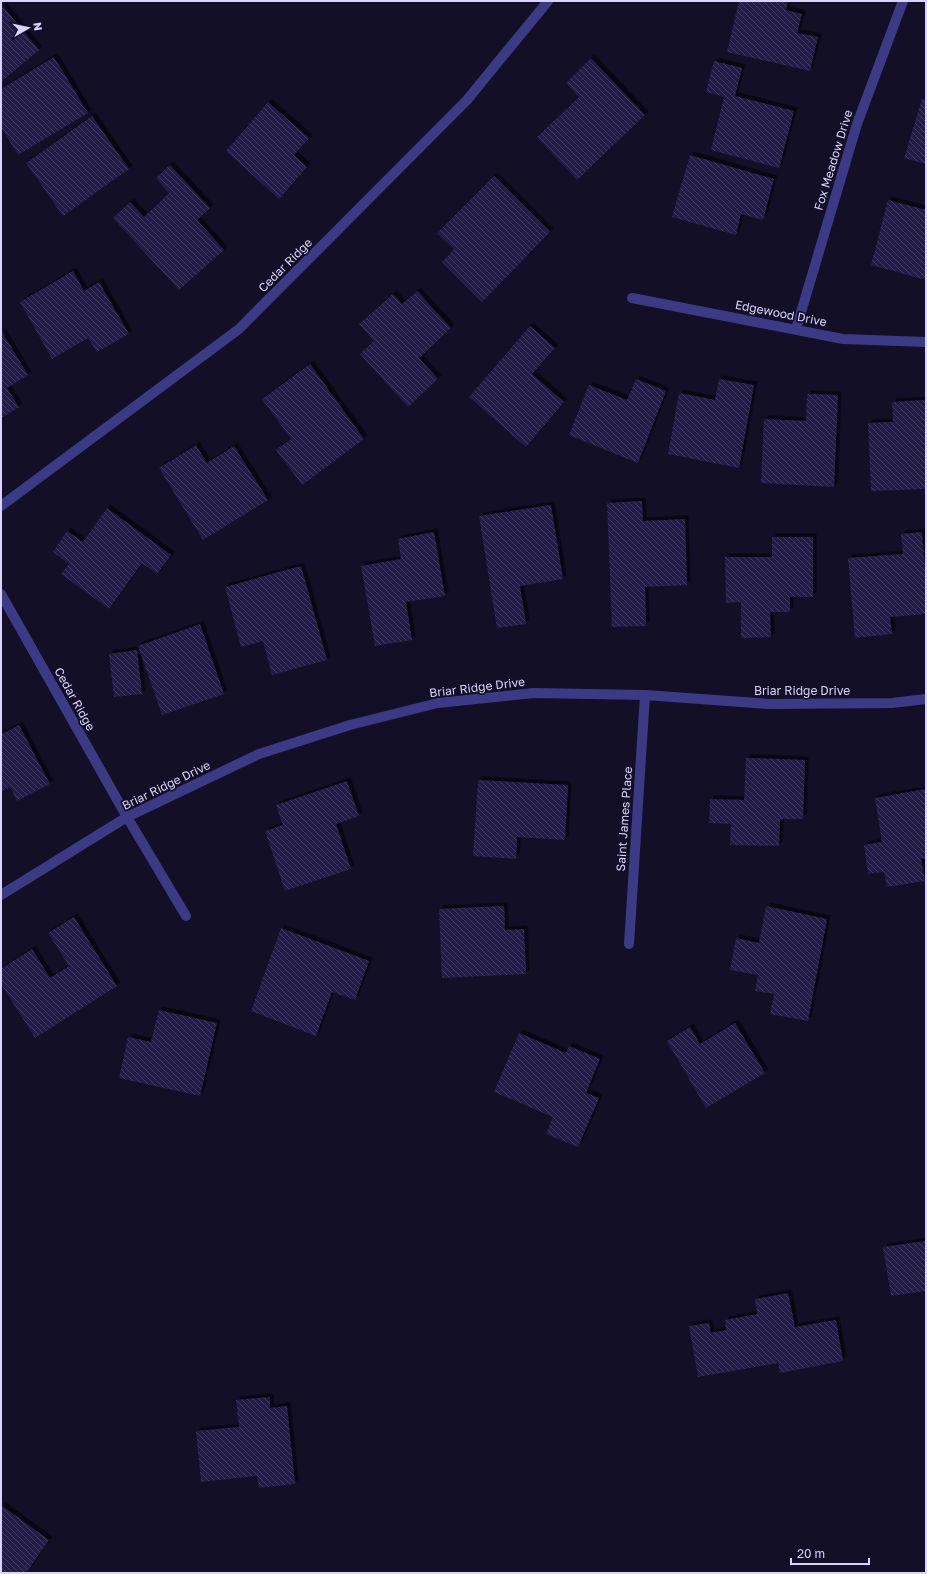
<svg xmlns="http://www.w3.org/2000/svg" width="927" height="1574" font-family="'Golos Text',sans-serif">
	<style>
		.building { fill: url(#building-back-hatch); filter: url(#shadow) }
		.lines { fill: none; stroke-linecap: round; stroke-linejoin: round }
		.street { stroke: #3d3a85; stroke-width: 10 }
		.labels { text-anchor: middle; dominant-baseline: central; stroke-width: 3.5; stroke-linejoin: round; paint-order: stroke }
		.street-label { font-size: 12px; fill: #d9d4ff; stroke: #130f26 }
	</style>
	<defs>
		<pattern id="building-back-hatch" width="6" height="6" patternUnits="userSpaceOnUse"><rect width="6" height="6" fill="#241b47"/><path d="M-1 5l2 2M0 0l6 6M5-1l2 2" fill="none" stroke="#433b63"/></pattern>
		<filter id="shadow"><feDropShadow dx="3.5" dy="-3.5" stdDeviation="0" flood-color="#0009"/></filter>
	</defs>
	<rect width="100%" height="100%" fill="#130f26"/>
	<path class="building" d="M739 1H788L786 10 802 14 797 33 818 37 810 71 727 52Z
		M1 4 39 50 1 82Z
		M54 57 88 113 18 155 1 127V89Z
		M591 58 645 115 577 180 537 137 579 97 566 83Z
		M714 61 742 68 735 96 794 111 779 168 711 150 724 97 706 92Z
		M922 99 926 100V164L904 158Z
		M268 102 309 138 294 155 307 167 279 199 226 151Z
		M92 116 129 169 63 216 26 163Z
		M690 155 774 179 763 220 741 214 736 235 672 217Z
		M170 165 210 208 197 220 224 250 179 290 113 218 130 202 144 217 169 193 156 178Z
		M494 176 550 232 482 302 442 262 454 249 437 233Z
		M888 200 926 210V280L871 265Z
		M73 271 84 291 99 282 129 334 97 352 88 338 52 359 20 302Z
		M417 291 451 328 419 358 438 379 408 407 360 354 374 341 359 324 393 294 402 304Z
		M530 326 555 348 532 374 564 402 526 447 469 397Z
		M1 330 28 375 7 388 19 407 1 418Z
		M310 364 364 439 302 485 276 450 291 439 262 399Z
		M636 379 666 391 638 463 569 435 589 385 627 400Z
		M719 379 754 385 739 468 668 454 679 393 715 400Z
		M807 394 838 395 834 487 761 483 764 419 806 421Z
		M926 400V489L871 491 868 423 893 422 892 402Z
		M196 445 207 463 234 446 268 500 203 540 159 468Z
		M642 501 643 521 685 519 687 585 645 587 646 626 612 627 607 503Z
		M551 505 563 579 520 586 526 624 497 628 479 516Z
		M107 508 171 555 157 574 142 563 109 609 61 574 69 564 53 552 67 531 83 542Z
		M434 532 445 596 406 602 412 640 375 646 361 566 401 559 398 539Z
		M922 532 926 581V614L890 617 892 634 855 638 848 558 903 554 901 534Z
		M772 537H813V597H790V612H770L771 637 741 638V602L726 603 725 557H772Z
		M301 566 327 660 272 675 263 641 241 647 225 587Z
		M200 624 224 694 162 715 138 646Z
		M137 650 142 694 114 697 109 654Z
		M19 725 50 784 17 801 10 787 1 792V731L2 734Z
		M746 758 805 760 803 819H780L779 846 730 845 731 824 709 823 710 799 744 800Z
		M478 780 568 785 565 840 517 837 516 859 473 856Z
		M347 781 359 816 336 824 351 869 285 891 265 831 283 825 276 805Z
		M926 789V858L921 859 925 881 887 887 884 872 868 874 864 845 882 842 875 798Z
		M504 906 505 930 524 929 526 974 442 978 439 909Z
		M766 906 827 919 808 1021 770 1014 774 994 755 991 758 975 730 970 736 938 759 943Z
		M74 917 117 986 35 1038 1 984V969L32 949 50 978 69 966 48 933Z
		M281 928 369 961 355 1000 332 992 316 1036 251 1011Z
		M159 1010 217 1023 200 1096 119 1078 128 1037 151 1042Z
		M735 1023 765 1073 706 1108 667 1041 690 1027 700 1044Z
		M519 1033 566 1053 569 1046 600 1059 586 1093 599 1098 578 1147 546 1134 553 1117 494 1092Z
		M926 1241V1291L891 1296 883 1247Z
		M788 1293 795 1327 836 1320 843 1361 780 1373 778 1363 698 1377 689 1326 709 1323 711 1333 726 1330 725 1320 757 1314 755 1299Z
		M270 1397V1408L287 1406 295 1484 259 1488 257 1476 201 1482 196 1431 239 1427 236 1400Z
		M1 1505 49 1540 26 1573H1Z"/>
	<g class="lines">
		<path class="street" d="M632 298 843 339 926 342
			M796 329 857 124 903 1
			M1 506 239 329 467 100 548 1
			M1 594 127 817 186 916
			M1 895 127 817 259 754 350 725 438 703 534 693 645 695 769 704 892 703 926 699
			M629 944 645 695"/>
	</g>
	<g class="labels">
		<g class="street-label">
			<text transform="translate(833 160) rotate(-73)">Fox Meadow Drive</text>
			<text transform="translate(285 265) rotate(-45)">Cedar Ridge</text>
			<text transform="translate(781 313) rotate(11)">Edgewood Drive</text>
			<text transform="translate(477 687) rotate(-7)">Briar Ridge Drive</text>
			<text x="802" y="690">Briar Ridge Drive</text>
			<text transform="translate(75 699) rotate(61)">Cedar Ridge</text>
			<text transform="translate(166 785) rotate(-26)">Briar Ridge Drive</text>
			<text transform="translate(624 819) rotate(-86)">Saint James Place</text>
		</g>
	</g>
	<rect width="927" height="1574" fill="none" stroke="#d9d4ff" stroke-width="4"/>
	<g transform="translate(28 28) rotate(81)" stroke="#130f26" stroke-width="3" paint-order="stroke">
	<path d="M0-3L7 15L0 10L-7 15Z" fill="#d9d4ff"/>
	<text y="-6" font-size="11" font-weight="bold" text-anchor="middle" fill="#d9d4ff">N</text>
	</g>
	<path d="M791 1558v6h78v-6" fill="none" stroke="#d9d4ff" stroke-width="2"/>
	<text x="797" y="1558" font-size="12" fill="#d9d4ff" stroke="#130f26" stroke-width="3" paint-order="stroke">20 m</text>
</svg>
